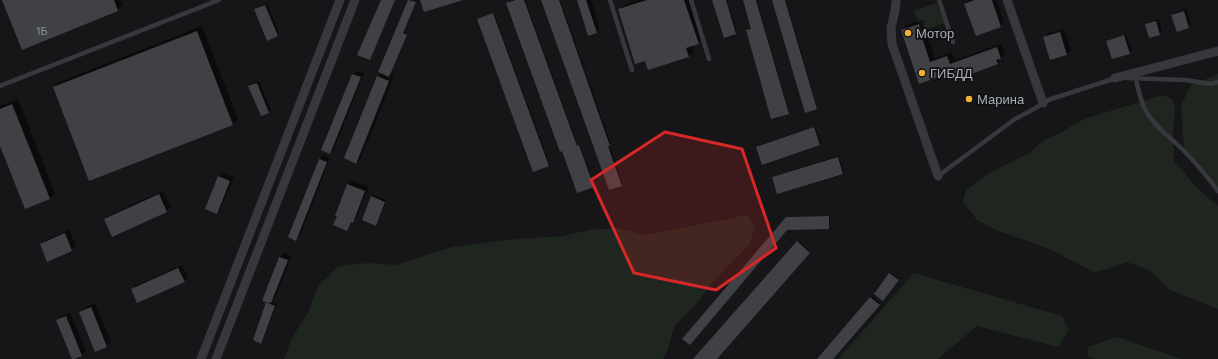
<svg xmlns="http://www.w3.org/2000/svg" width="1218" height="359" font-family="'Work Sans',sans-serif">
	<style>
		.green { fill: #1e261f }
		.shadow { fill: #0007 }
		.building { fill: #404145 }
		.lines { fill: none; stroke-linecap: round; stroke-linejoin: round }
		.lane { stroke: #37383d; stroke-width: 4.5 }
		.street { stroke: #37383d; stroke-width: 9 }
		.marked { fill: #d62828; fill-opacity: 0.2; stroke: #d62828; stroke-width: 3; stroke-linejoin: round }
		.poi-dot { fill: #f2b134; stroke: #111113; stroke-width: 1.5 }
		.labels { text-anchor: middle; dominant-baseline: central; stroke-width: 3.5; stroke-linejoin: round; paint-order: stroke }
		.number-label { font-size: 11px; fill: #8e929b }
		.poi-label { font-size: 13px; fill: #a8adb8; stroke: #111113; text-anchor: start }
	</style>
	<rect width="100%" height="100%" fill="#161618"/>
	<path class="green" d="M933 4H937L945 23 920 32 919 28 920 27 914 11Z
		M1218 74V191L1184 148 1181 106 1190 86Z
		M1163 95 1172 99 1175 108 1173 133 1174 161 1200 191 1218 206V309L1170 290 1148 269 1126 262 1109 269 1094 272 1047 248 996 230 977 220 963 202 966 190 991 172 1029 153 1044 140 1061 133 1076 123 1087 118Z
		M747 215 755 226 750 244 711 284 694 307 675 325 667 351 663 359H284L292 337 308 313 318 286 339 266 368 263 396 265 452 247 506 240 562 236 590 230 618 228 645 235Z
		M914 273 1062 316 1069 330 1058 347 977 326 938 359H838Z
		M1117 337 1182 359H1095L1088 356V347Z"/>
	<path class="shadow" d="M3 0H121L123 5 118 10Z
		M410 0 416 1 403 32 407 34 390 74 394 76 361 158 356 163 377 77 382 72 379 71Z
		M516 0H525L578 146 580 145 594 185 593 186 563 149Z
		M542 0H560L611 144 609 145 623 184 622 185 610 189Z
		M578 0H591L600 28 596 32Z
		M638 0H691L703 38 698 43 692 45 694 51 689 56 649 69 646 60 619 10 624 5Z
		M713 0H727L737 32 736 33 725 37Z
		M744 0H757L789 112 788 113 747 30 752 28Z
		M773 0H786L817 107 816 108Z
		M969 0H996L1004 22 1000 26 965 4Z
		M267 3 279 33 277 36 255 9 258 7Z
		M1186 9 1191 24 1189 27 1173 15 1175 13Z
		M494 13 550 165 549 166 478 19Z
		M1159 19 1162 32 1159 34 1146 24 1149 22Z
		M924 20 925 22 923 23 935 58 952 52 955 60 1001 44 1005 54 997 64 953 70 920 82 902 31 907 25Z
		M202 26 238 119 233 124 90 180 54 87 59 82Z
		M1064 29 1071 50 1067 54 1050 59 1044 37 1048 33Z
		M1126 34 1132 50 1129 53 1108 41 1110 39Z
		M357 71 364 73 334 149 330 153 353 74Z
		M259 81 271 110 261 115 250 86Z
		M18 99 55 193 50 198 0 143V106Z
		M815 127 821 143 820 144 763 163 758 147Z
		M323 155 330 158 300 236 296 240 289 237 320 159Z
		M839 156 844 173 843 174 778 193 773 177 774 176Z
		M223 173 234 177 220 209 216 213 219 177Z
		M352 181 369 187 356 218 352 221 347 230 339 216 336 215 348 184Z
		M163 191 171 207 167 211 112 235 105 219 109 215Z
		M374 195 387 200 378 222 376 225 372 197Z
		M830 216 829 228 787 229 684 339 787 217Z
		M69 230 76 246 72 250 48 261 41 245 45 241Z
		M798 241 811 252 716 359H695Z
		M284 253 291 256 275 298 272 301 277 304 263 340 261 343 267 303 268 301 264 300 280 257Z
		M182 265 188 278 184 281 132 289 136 285Z
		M891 273 899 279 883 300 875 294Z
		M872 296 880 303 832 359H818Z
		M95 303 111 342 107 346 96 350 80 312 84 308Z
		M70 313 86 351 82 355 73 358 57 320 61 316Z"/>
	<path class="building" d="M2 0H114L118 11 22 50Z
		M381 0H395L370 60 357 55Z
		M408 0 416 2 403 33 407 35 389 77 378 72Z
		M420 0H463L424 12Z
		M516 0H524L577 146 579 145 594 187 577 193 562 151 560 152 506 3Z
		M541 0H559L610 146H608L622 186 609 190Z
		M577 0H586L597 33 588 36Z
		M647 0H684L699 44 686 48 689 57 648 70 645 61 635 64 618 9Z
		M712 0H726L736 34 724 38Z
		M743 0H756L789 114 771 119 746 30 751 29Z
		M772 0H785L817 109 805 113Z
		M974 0H992L1001 27 976 36 964 4Z
		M265 5 278 36 267 41 254 9Z
		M1184 11 1189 28 1177 32 1171 15Z
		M493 13 549 166 533 172 477 19Z
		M1156 21 1160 35 1149 38 1145 24Z
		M919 24 920 28H919L930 62 947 56 950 64 997 47 1001 59 996 60 998 64 955 80 953 72 919 84 901 30Z
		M197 31 233 125 89 181 53 87Z
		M1060 32 1067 55 1050 60 1043 37Z
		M1124 35 1130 54 1112 59 1106 41Z
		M352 74 361 77 330 154 321 150Z
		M377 76 389 81 356 164 344 158Z
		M257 83 269 113 261 116 248 86Z
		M12 104 50 199 25 209 0 146V109Z
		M814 127 820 145 762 165 756 147Z
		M838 157 843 174 777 194 772 177Z
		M319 159 327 162 296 241 288 237Z
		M218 176 230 181 217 214 205 209Z
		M347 184 365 191 353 223 351 222 347 231 333 225 337 216H335Z
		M159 194 167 212 112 237 104 219Z
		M371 196 385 202 376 226 362 220Z
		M829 216V229L787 230 690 345 682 339 786 217Z
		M65 233 72 251 47 262 40 244Z
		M797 241 810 253 717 359H693Z
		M279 257 288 260 271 303 262 301Z
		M178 268 185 282 137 303 131 289Z
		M889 273 899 280 883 301 874 294Z
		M870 297 880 305 833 359H817Z
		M266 302 275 306 261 344 253 340Z
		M91 307 107 347 95 352 79 312Z
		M66 316 82 356 74 359H72L56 320Z"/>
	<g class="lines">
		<path class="lane" d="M610 0 632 70
			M691 0 709 59
			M939 0 953 42
			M1126 78 1185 80 1211 84 1218 82
			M1136 79C1138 90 1141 101 1146 111 1154 126 1170 137 1182 149 1195 162 1207 176 1218 191
			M0 86 219 0
			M938 176 1015 119 1034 109 1048 100 1116 78"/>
		<path class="street" d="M896 0 895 11 891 28 892 44 938 176
			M1007 0 1043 103
			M1115 78 1218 51
			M201 359 340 0
			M216 359 355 0"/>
	</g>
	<path class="marked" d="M665 132 742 149 776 248 716 290 634 273 591 180Z"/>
	<g class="poi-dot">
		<circle cx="908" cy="33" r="4"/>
		<circle cx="922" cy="73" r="4"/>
		<circle cx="969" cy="99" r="4"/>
	</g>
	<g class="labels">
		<g class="number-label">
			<text x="42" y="31">1Б</text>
		</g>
		<g class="poi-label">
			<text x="916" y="33">Мотор</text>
			<text x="930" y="73">ГИБДД</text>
			<text x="977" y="99">Марина</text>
		</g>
	</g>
</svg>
